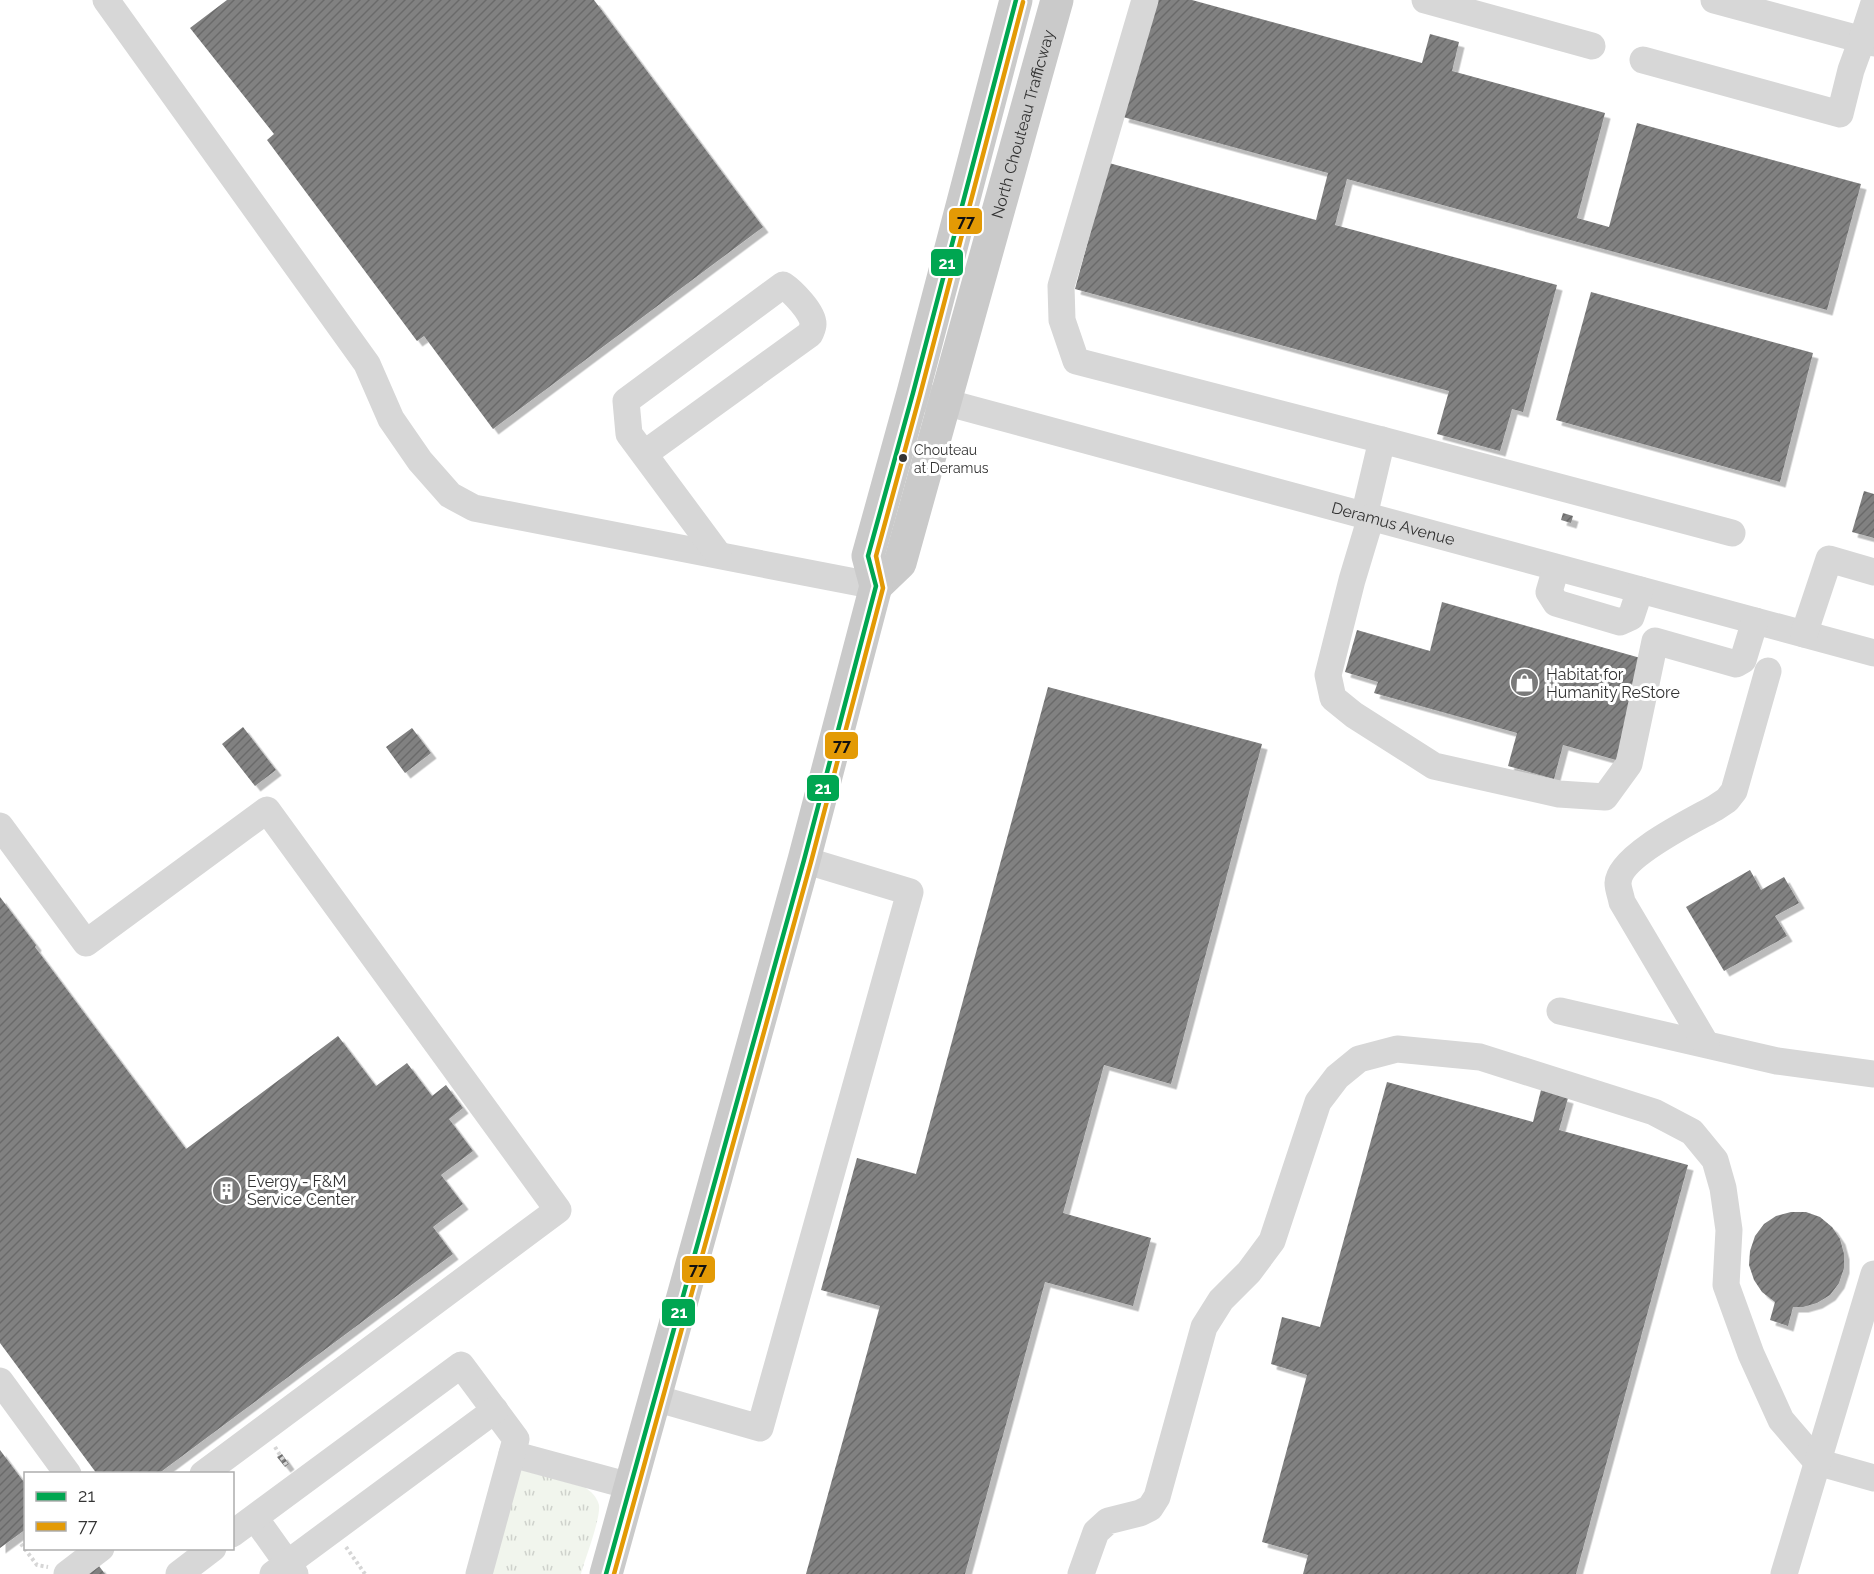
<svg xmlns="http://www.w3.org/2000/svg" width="1874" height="1574" font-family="Raleway,sans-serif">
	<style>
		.grass { fill: url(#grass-tufts) }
		.building { fill: url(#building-hatch); filter: url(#shadow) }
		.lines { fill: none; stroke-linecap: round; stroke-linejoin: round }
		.path { stroke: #d6d6d6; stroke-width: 4; stroke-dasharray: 3 3; stroke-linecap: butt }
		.minor { stroke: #d7d7d7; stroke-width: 27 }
		.major { stroke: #cacaca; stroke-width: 33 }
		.bus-1-casing { stroke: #fff; stroke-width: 9 }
		.bus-2-casing { stroke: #fff; stroke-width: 9 }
		.bus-1 { stroke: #00a651; stroke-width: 4.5 }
		.bus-2 { stroke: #e39a05; stroke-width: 4.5 }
		.bus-dot { fill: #333; stroke: #fff; stroke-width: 2 }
		.labels { text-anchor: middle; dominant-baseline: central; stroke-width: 6; stroke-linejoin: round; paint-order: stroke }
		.bus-label { font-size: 14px; fill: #333; stroke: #fff; text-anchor: start }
		.street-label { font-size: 16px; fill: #333; stroke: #fff }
		.poi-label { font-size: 16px; fill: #333; stroke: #fff; text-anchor: start }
		.line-badge { stroke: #fff; stroke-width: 2 }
		.badge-label { font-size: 16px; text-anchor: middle; font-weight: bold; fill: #fff }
		.pale-badge-label { font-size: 16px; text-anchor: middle; font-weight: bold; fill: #111 }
	</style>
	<defs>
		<pattern id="grass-tufts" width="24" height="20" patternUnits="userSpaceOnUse" patternTransform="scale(1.5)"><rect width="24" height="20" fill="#f1f5ed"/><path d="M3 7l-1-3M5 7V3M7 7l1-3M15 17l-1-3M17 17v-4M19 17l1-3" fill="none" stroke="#cfd2cc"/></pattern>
		<pattern id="building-hatch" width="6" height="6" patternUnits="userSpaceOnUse" patternTransform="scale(1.5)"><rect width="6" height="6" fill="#818181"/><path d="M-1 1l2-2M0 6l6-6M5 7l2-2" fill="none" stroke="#6a6a6a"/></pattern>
		<filter id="shadow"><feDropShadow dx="5.5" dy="5.5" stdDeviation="0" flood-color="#0004"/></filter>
	</defs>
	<rect width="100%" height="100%" fill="#fff"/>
	<path class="grass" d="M518 1469 584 1487C591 1491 597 1497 599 1505 601 1518 585 1559 581 1574H491Z"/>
	<path class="building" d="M227 0H594L763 227 493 429 424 336 417 341 267 140 274 134 190 28Z
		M1155 0H1192L1422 63 1430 34 1459 42 1452 71 1605 113 1577 218 1609 227 1637 123 1861 184 1827 310 1347 179 1335 225 1557 285 1523 412 1512 409 1500 451 1437 434 1449 391 1075 289 1109 163 1316 220 1328 173 1123 117Z
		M1591 292 1813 353 1780 482 1556 420Z
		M1864 491 1874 494V538L1852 532Z
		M1563 513 1573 516 1571 523 1561 520Z
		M1442 602 1644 659 1616 760 1563 745 1554 779 1508 766 1517 733 1374 693 1378 682 1345 672 1357 630 1430 651Z
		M1048 687 1262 744 1171 1084 1104 1065 1063 1213 1151 1238 1133 1306 1045 1282 965 1574H806L880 1306 821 1290 857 1158 916 1174Z
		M243 727 276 770 255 786 222 744Z
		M412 728 431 753 405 773 386 747Z
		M1750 870 1761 890 1784 877 1799 903 1775 916 1787 936 1724 971 1686 907Z
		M0 897 36 945 35 947 186 1149 338 1036 376 1086 407 1063 432 1096 446 1085 463 1108 449 1119 473 1151 441 1175 463 1204 433 1227 453 1254 158 1474H97L0 1343Z
		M1387 1082 1533 1122 1541 1090 1568 1098 1559 1130 1688 1165 1576 1574H1303L1308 1555 1262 1542 1307 1375 1271 1364 1282 1317 1320 1327Z
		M1791 1212H1806L1820 1217 1832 1227 1840 1239 1844 1254V1268L1839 1283 1830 1295 1817 1303 1803 1307H1793L1788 1326 1770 1320 1775 1302 1762 1292 1754 1280 1749 1265 1750 1251 1755 1236 1764 1224 1776 1216Z
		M0 1450 26 1485V1529L0 1548Z
		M282 1454 289 1464 285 1467 277 1457Z
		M99 1566 105 1574H88Z"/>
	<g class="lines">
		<path class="path" d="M275 1447 287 1466
			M21 1544 37 1565 48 1567
			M346 1547 365 1574"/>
		<g class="minor">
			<path d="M106 0 367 364 391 419 420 461 450 495 474 508 876 586"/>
			<path d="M1145 0 1061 286 1062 320 1076 361 1382 440"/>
			<path d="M1425 0 1592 46"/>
			<path d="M1714 0 1874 43"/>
			<path d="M1643 60 1840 114 1851 70 1862 40 1874 3"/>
			<path id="s1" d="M926 397 1874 653"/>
			<path d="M644 454 810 334C811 331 813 328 813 324 813 312 792 291 783 285L626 401 629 434 718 554"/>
			<path d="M1364 516 1382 440 1732 533"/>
			<path d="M1371 517 1352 580 1328 675 1333 698 1354 715 1434 766 1559 794 1605 797 1629 764 1655 641 1736 664 1743 660 1755 621"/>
			<path d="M1556 568 1549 592 1556 603 1620 622 1631 617 1640 590"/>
			<path d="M1804 634 1829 559 1874 572"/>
			<path d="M0 826 86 943 267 810 558 1210 203 1474"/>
			<path d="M1560 1011 1777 1061 1874 1074"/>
			<path d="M1706 1044 1622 902C1621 896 1618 889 1618 883 1619 856 1692 821 1715 808L1727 800 1734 791 1768 671"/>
			<path d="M0 1381 68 1474"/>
			<path d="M655 1398 760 1428 910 892 804 860"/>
			<path d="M512 1454 630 1486"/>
			<path d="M255 1518 295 1574"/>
			<path d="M232 1534 461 1365 516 1439 479 1574"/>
			<path d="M67 1574 101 1548"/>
			<path d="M179 1574 213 1548"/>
			<path d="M273 1574 495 1410"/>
			<path d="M1081 1574 1096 1532 1108 1521 1140 1513 1150 1508 1157 1497 1204 1327 1221 1300 1249 1272 1272 1241 1318 1102 1337 1077 1359 1059 1397 1049 1480 1057 1654 1112 1692 1132 1715 1160 1723 1188 1729 1230 1726 1285 1751 1354 1781 1420 1817 1462 1874 1478"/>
			<path d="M1784 1574 1874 1274"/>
		</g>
		<g class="major">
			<path id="s2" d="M876 586 900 563 1057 0"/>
			<path d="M606 1574 804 860 876 586 868 556 913 393 1016 0"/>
		</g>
		<defs>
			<path id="bus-1" d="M606 1574 804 860 876 586 868 556 913 393 1016 0"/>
			<path id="bus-2" d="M614 1574 811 862 883 588 876 556 920 395 1023 2"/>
		</defs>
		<use href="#bus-1" class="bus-1-casing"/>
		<use href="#bus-2" class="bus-2-casing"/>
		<use href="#bus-1" class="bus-1"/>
		<use href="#bus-2" class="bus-2"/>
	</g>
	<defs>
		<symbol id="shop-disc" viewBox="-11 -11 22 22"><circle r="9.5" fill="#7a7a7a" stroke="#fff"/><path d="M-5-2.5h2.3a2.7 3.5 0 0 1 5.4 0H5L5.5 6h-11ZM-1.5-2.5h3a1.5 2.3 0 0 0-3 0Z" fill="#fff"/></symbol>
		<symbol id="building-disc" viewBox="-11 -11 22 22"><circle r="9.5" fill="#7a7a7a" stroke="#fff"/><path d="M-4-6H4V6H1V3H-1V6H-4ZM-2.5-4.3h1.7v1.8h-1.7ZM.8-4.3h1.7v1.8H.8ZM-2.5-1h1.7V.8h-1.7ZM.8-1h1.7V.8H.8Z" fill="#fff"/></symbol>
	</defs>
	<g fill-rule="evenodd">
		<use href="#shop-disc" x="1508" y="666" width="33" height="33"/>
		<use href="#building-disc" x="210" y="1174" width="33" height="33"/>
	</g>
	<circle class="bus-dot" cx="903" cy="458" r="5"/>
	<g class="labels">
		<g class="bus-label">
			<text x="914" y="450">Chouteau<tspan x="914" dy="18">at Deramus</tspan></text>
		</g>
		<g class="street-label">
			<text stroke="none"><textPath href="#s2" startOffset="489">North Chouteau Trafficway</textPath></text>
			<text stroke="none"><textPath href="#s1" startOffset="484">Deramus Avenue</textPath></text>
		</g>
		<g class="poi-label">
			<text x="1546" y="674">Habitat for<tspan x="1546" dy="18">Humanity ReStore</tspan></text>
			<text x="247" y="1181">Evergy - F&amp;M<tspan x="247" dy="18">Service Center</tspan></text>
		</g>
	</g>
	<g class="line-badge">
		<rect x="948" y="207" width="35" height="28" rx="6" fill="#e39a05"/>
		<rect x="930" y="248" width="34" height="29" rx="6" fill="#00a651"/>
		<rect x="824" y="731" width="35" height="29" rx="6" fill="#e39a05"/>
		<rect x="806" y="774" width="34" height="28" rx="6" fill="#00a651"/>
		<rect x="681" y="1255" width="35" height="29" rx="6" fill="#e39a05"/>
		<rect x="661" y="1298" width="35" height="29" rx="6" fill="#00a651"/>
	</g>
	<g class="badge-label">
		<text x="947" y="269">21</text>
		<text x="823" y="794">21</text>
		<text x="679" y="1318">21</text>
	</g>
	<g class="pale-badge-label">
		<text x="966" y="227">77</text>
		<text x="842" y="751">77</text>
		<text x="698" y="1275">77</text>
	</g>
	<rect x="24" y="1472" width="210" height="78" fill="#ffffff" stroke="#adadad" stroke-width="1.5"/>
	<rect x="36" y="1492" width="30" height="9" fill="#00a651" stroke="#adadad" stroke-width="1.5"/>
	<text x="78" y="1502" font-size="18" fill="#333333">21</text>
	<rect x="36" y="1522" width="30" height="9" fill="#e39a05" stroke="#adadad" stroke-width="1.5"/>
	<text x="78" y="1532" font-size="18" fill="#333333">77</text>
</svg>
